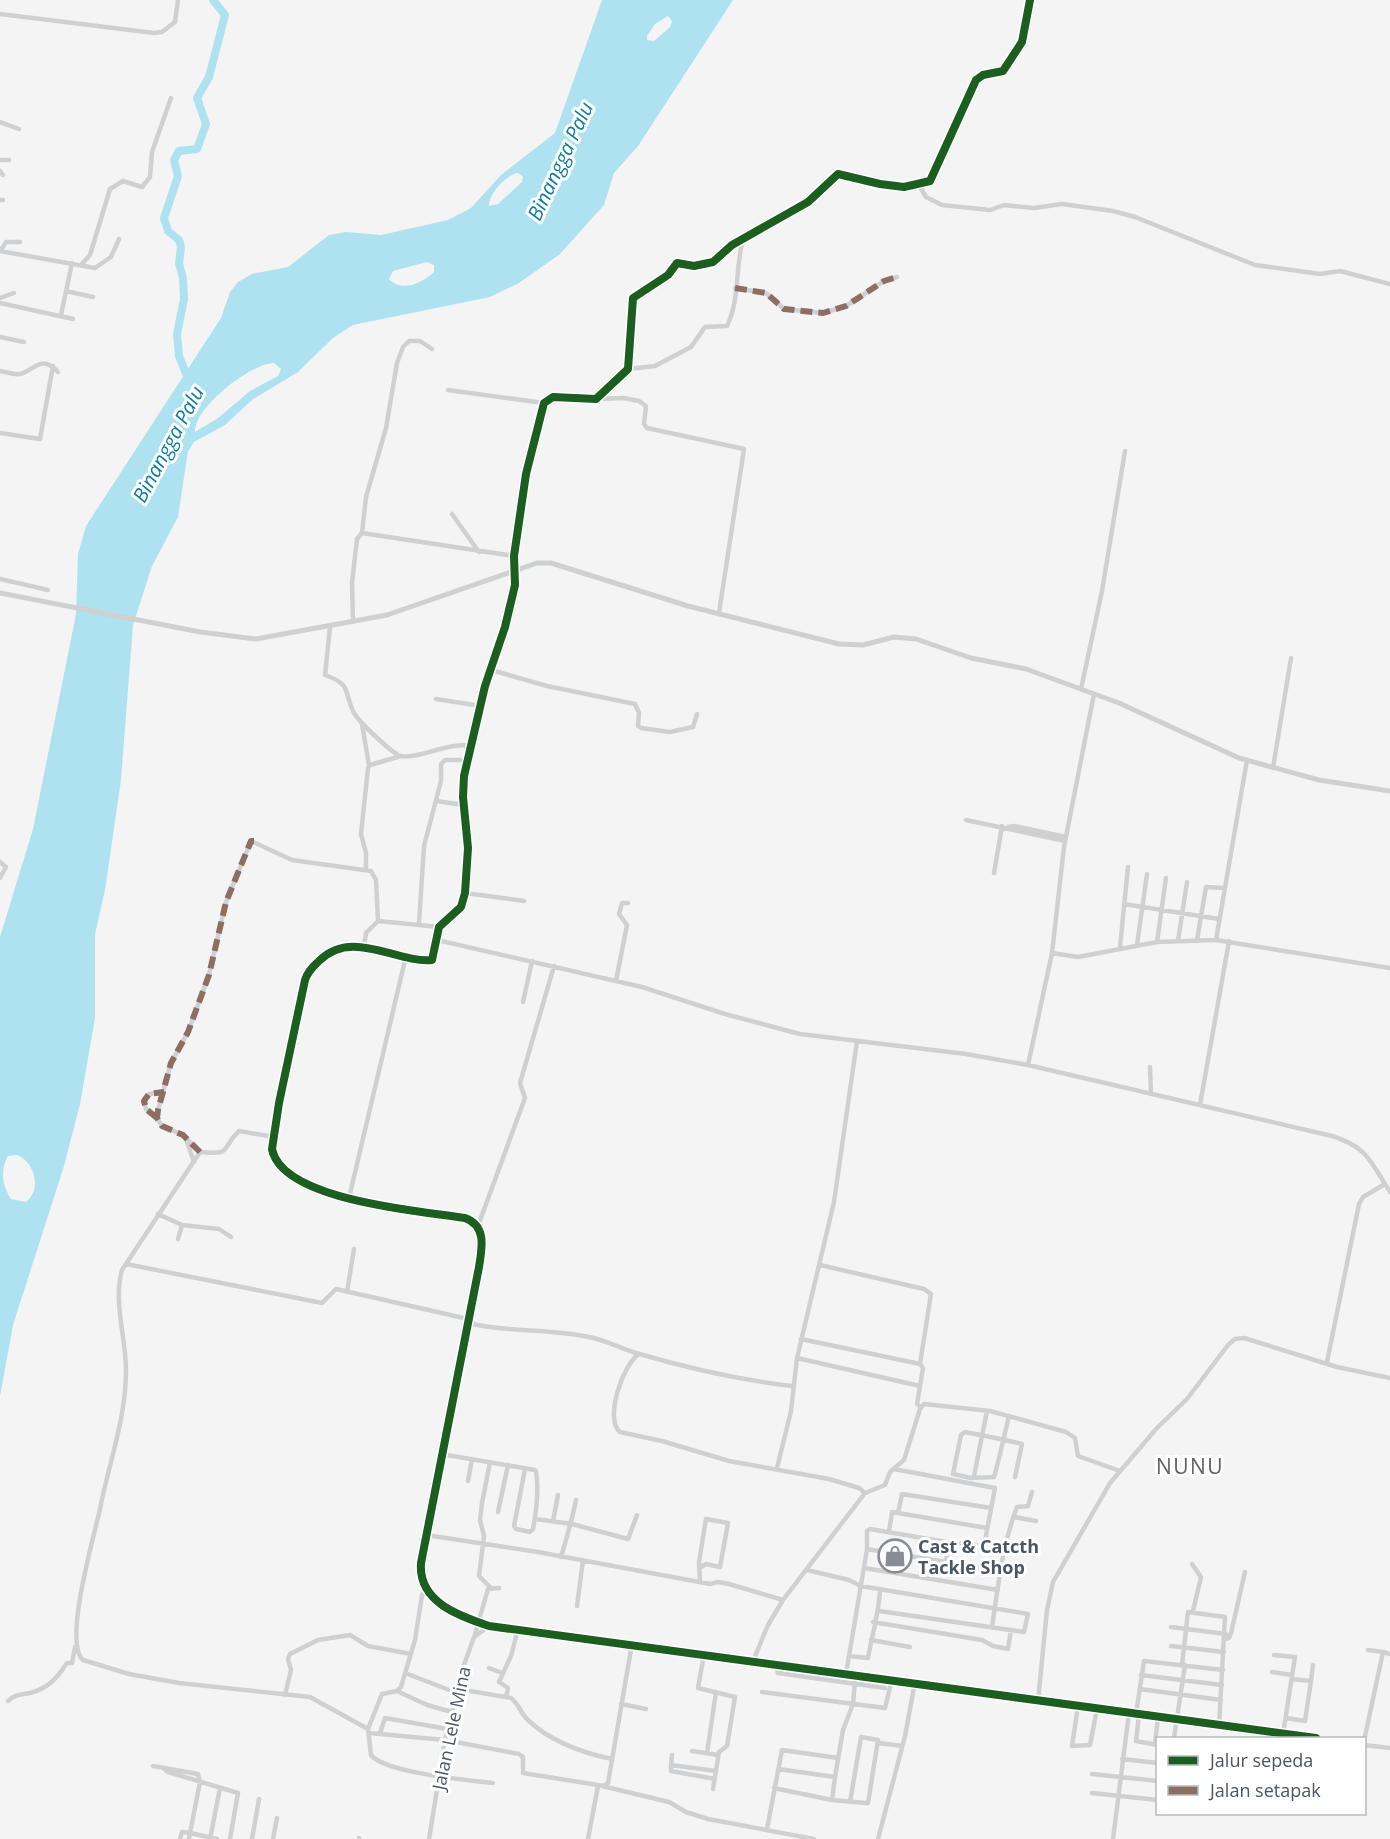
<svg xmlns="http://www.w3.org/2000/svg" width="1390" height="1839" font-family="'Open Sans',sans-serif">
	<style>
		.water { fill: #aee2f0; fill-rule: evenodd }
		.lines { fill: none; stroke-linecap: round; stroke-linejoin: round }
		.river { stroke: #aee2f0; stroke-width: 8 }
		.minor { stroke: #ced0d2; stroke-width: 4.5 }
		.tertiary { stroke: #ced0d2; stroke-width: 5 }
		.quiet { stroke: #8d6e63; stroke-width: 6; stroke-dasharray: 12 6; stroke-linecap: butt }
		.cycleway-casing { stroke: #fff; stroke-width: 11 }
		.cycleway { stroke: #1b5e20; stroke-width: 8 }
		.labels { text-anchor: middle; dominant-baseline: central; stroke-width: 6; stroke-linejoin: round; paint-order: stroke }
		.poi-label { font-size: 18px; font-weight: bold; fill: #4a5661; stroke: #fff; text-anchor: start }
		.street-label { font-size: 18px; fill: #4a5661; stroke: #fff }
		.water-label { font-size: 20px; font-style: italic; fill: #0c7c9b; stroke: #fff }
		.quarter-label { font-size: 21px; letter-spacing: 1.5px; fill: #5f6368; stroke: #fff }
	</style>
	<rect width="100%" height="100%" fill="#f4f4f4"/>
	<path class="water" d="M602 0H733L638 146 614 173 604 205 560 254 519 283 490 297 353 325 333 338 298 372 253 399 225 425 194 442 188 451 178 517 152 566 133 625 121 780 105 890 95 934V1018L80 1104 64 1166 13 1325 0 1396V937L33 829 76 614 78 554 86 526 221 318 230 292 238 282 252 274 288 267 329 235 346 232 381 235 448 220 471 208 501 175 555 133ZM668 16 672 21 670 27 654 41 647 40V36L655 24ZM518 173 523 177 522 182 498 204 489 206C489 193 506 175 518 173ZM427 262 434 265V272C422 283 402 293 389 279L393 271ZM274 363 281 369 278 376 250 391 218 418 195 432C194 407 252 363 274 363ZM17 1155C35 1162 42 1190 26 1202L11 1199C2 1185 0 1170 8 1156Z"/>
	<g class="lines">
		<path class="river" d="M189 381 179 356 177 334 184 299 183 278 179 264 181 247 179 240 168 231 164 218 178 176 174 160 179 151 197 149 206 124 197 98 209 77 225 15 213 0"/>
		<path class="minor" d="M1030 0 1022 42 1003 71 983 75 976 80 930 181 904 187 880 184 838 174 808 202 732 245 713 262 694 266 677 263 668 275 633 298 628 369 596 399 553 397 544 403 526 474 514 556 515 585 505 627 485 686 464 776 463 797 468 848 465 893 461 907 439 927 432 960C395 963 352 928 319 961 313 967 308 971 305 980L279 1103 272 1149C282 1201 422 1211 465 1218 487 1226 482 1248 479 1267L421 1563C418 1602 459 1616 489 1626L1316 1738
			M0 14 154 33 162 32 175 22 178 0
			M0 122 19 129
			M0 160H9
			M0 171 3 175
			M919 185 926 197 942 205 990 210 1004 205 1034 208 1062 204 1113 211 1135 217 1255 265 1320 274 1340 271 1390 284
			M0 200H3
			M0 251 95 268 111 257 119 239
			M0 251 6 242H20
			M81 265 90 255 110 189 123 181 142 187 150 177 152 152 171 98
			M735 288 766 293 784 309 823 313 846 306 884 281 897 277
			M66 291 93 297
			M0 298 14 293
			M0 303 73 319
			M61 315 72 263
			M0 337 24 342
			M628 369 655 366 691 347 705 327 727 326C740 300 735 267 743 239
			M0 371C6 372 14 375 20 374 34 371 41 353 58 372
			M448 390 544 403
			M596 399 624 398 639 401 646 406 644 424 647 428 744 449 719 613
			M0 433 40 439 53 366
			M452 514 479 552
			M362 533 514 556
			M0 579 48 590
			M353 622 352 583 357 539 362 533 366 497 386 428 397 363 403 347 409 341H420L432 349
			M330 627 325 675C353 685 343 692 354 713 360 723 388 749 398 755 413 762 449 741 471 746
			M491 670 547 686 635 704 639 713 638 726 641 728 670 732 693 727 697 714
			M1081 689 1102 591 1125 451
			M436 699 481 706
			M362 724 369 765
			M1273 768 1291 658
			M436 801 464 805
			M966 820 1065 841
			M1008 827 1014 826 1066 837
			M0 862 6 867 0 878
			M366 869V853L361 834 368 768 370 765 401 756
			M994 873 1002 826
			M465 893 524 901
			M1124 904 1219 919
			M419 923 424 846 441 781V764L445 760H468
			M437 940 642 987 725 1014 800 1034 966 1054 1028 1065 1332 1136C1368 1147 1371 1163 1390 1192
			M1197 940 1206 887 1225 888
			M1216 940 1247 760
			M1178 941 1187 882
			M1157 942 1166 878
			M1137 945 1147 874
			M364 947 366 933 378 921 439 927
			M1120 947 1128 867
			M1052 953 1078 957 1157 942 1216 940 1390 968
			M616 981 627 925 619 914 622 903H628
			M523 1002 532 961
			M1028 1065 1052 953 1064 847 1094 694
			M1150 1067 1151 1094
			M1200 1105 1229 941
			M157 1118 146 1109 144 1101 149 1094 164 1092
			M274 1137 239 1131C220 1149 234 1155 200 1152L122 1270C113 1302 126 1338 126 1370 126 1419 109 1462 100 1509 94 1537 63 1642 83 1660L129 1674 179 1683 310 1697 368 1729
			M187 1142 194 1162
			M200 1152 183 1135 162 1126 157 1118 158 1110 171 1063 188 1032 209 975 226 902 251 841 292 860 371 871 376 880 378 921
			M349 1198 406 956
			M158 1214 182 1225 219 1229 231 1237
			M478 1226 525 1098 520 1083 554 966
			M178 1239 182 1225
			M126 1264 322 1303 336 1289 468 1319
			M820 1265 924 1289 931 1294 920 1364
			M347 1292 354 1249
			M468 1323C508 1333 548 1328 589 1337 605 1340 620 1348 636 1353 687 1368 740 1380 792 1386
			M801 1339 920 1364 923 1368 917 1404 921 1407
			M639 1354C623 1364 604 1419 620 1432L662 1441 729 1461 829 1479 859 1488 865 1493
			M797 1358 920 1386
			M1327 1362 1359 1204 1363 1197 1385 1184
			M1009 1416C1004 1436 1000 1457 994 1477L971 1478 953 1474 961 1435 965 1432C984 1436 1003 1439 1022 1444L1015 1477
			M441 1454 535 1470 536 1471C539 1490 537 1508 533 1529L530 1532 516 1529 514 1526 525 1469
			M777 1468 791 1411 797 1358 834 1202 857 1041
			M894 1469 995 1488 984 1546 946 1542
			M974 1476 987 1411
			M468 1481 472 1459
			M498 1512 508 1465
			M898 1513 902 1494 991 1508
			M1014 1517 1036 1521
			M535 1519 572 1524 628 1539 637 1515
			M553 1521 558 1495
			M889 1532 892 1512 987 1528
			M426 1535 538 1552 710 1584 718 1582 729 1584 783 1600
			M867 1549V1531L870 1529 946 1542 949 1545 946 1561
			M561 1557C567 1537 572 1520 576 1500
			M1192 1564 1201 1577 1193 1611
			M864 1568 998 1590
			M807 1570 849 1580 861 1586 1028 1614 1024 1632 879 1611
			M700 1582 699 1562 706 1519 728 1523 720 1567 706 1564 701 1567
			M490 1587 479 1576 484 1536 480 1520 482 1503 490 1462
			M428 1588 422 1595 415 1640 401 1687 397 1691 382 1694 368 1729 371 1755C385 1773 469 1780 493 1783
			M577 1606 583 1560
			M873 1622 982 1640 993 1646 1008 1649 1011 1630
			M992 1627C998 1588 1002 1545 1017 1507L1028 1506 1032 1492
			M1171 1627 1226 1634
			M475 1634 488 1589 499 1588
			M1225 1639 1229 1638 1231 1633 1245 1572
			M871 1640 910 1647
			M1171 1646 1224 1652
			M1368 1650 1383 1652
			M704 1654 698 1688 735 1697 727 1746 719 1752 713 1789
			M1274 1655 1295 1657 1283 1734
			M849 1656 868 1658C872 1635 879 1613 880 1590
			M753 1661 768 1625 783 1600 865 1493 885 1485 890 1472 904 1460 920 1409 924 1404 990 1411 1066 1432 1075 1438 1078 1456 1120 1471
			M775 1664 778 1673 885 1688
			M1182 1665 1188 1612 1225 1617 1219 1726
			M489 1668 502 1673
			M1272 1672 1292 1675
			M405 1673 457 1693
			M846 1674 867 1549 1000 1571
			M1141 1675 1222 1685
			M1311 1681 1313 1665
			M458 1689 511 1698C519 1704 521 1714 528 1720 550 1741 583 1753 612 1759
			M1140 1689 1221 1700
			M397 1691 427 1705 452 1712
			M762 1692 885 1708 892 1679
			M285 1695 291 1670 288 1659 290 1654 318 1640 350 1635 368 1646 411 1654
			M506 1697 508 1688 499 1682 511 1656 518 1629
			M8 1701C15 1694 21 1695 30 1693 49 1688 57 1678 67 1663H72L75 1647
			M1038 1701 1047 1610 1053 1582 1110 1483 1157 1428 1187 1399 1228 1345 1235 1339 1244 1338 1337 1367 1390 1378
			M621 1704 646 1709
			M1078 1706 1072 1746 1090 1745 1097 1709
			M1136 1714 1144 1661 1223 1670
			M1139 1715 1136 1741 1158 1745
			M1286 1718 1305 1721 1311 1681 1292 1679
			M369 1733 445 1740 519 1754 523 1757V1773L604 1786 608 1783 632 1644
			M380 1733 385 1718 448 1729
			M1174 1738 1185 1665
			M1364 1741 1383 1652 1390 1654
			M879 1743 902 1746
			M1155 1744 1158 1717
			M1364 1745 1390 1748
			M692 1751 718 1755
			M707 1753 716 1692
			M672 1755 671 1765 716 1771
			M1122 1759 1158 1763
			M671 1765V1771L715 1779
			M153 1766 198 1774 200 1782 190 1833 182 1832 180 1839
			M164 1769 168 1772 238 1793 230 1839
			M1092 1774 1158 1781
			M835 1777 843 1730 853 1704 855 1681
			M602 1786 669 1802 686 1812 708 1819 814 1839
			M774 1788 832 1800 835 1777 778 1769
			M1092 1793 1158 1800
			M832 1800 866 1803H868L878 1740 861 1737 850 1802
			M767 1829 782 1750 838 1758
			M189 1839 190 1833 217 1839
			M210 1839 220 1788
			M252 1839 259 1799
			M273 1839 277 1818
			M359 1839V1838
			M429 1839 445 1740 464 1665 474 1637 489 1626
			M588 1839 598 1786
			M878 1839 905 1736 915 1682
			M1113 1839 1129 1713"/>
		<path class="tertiary" d="M0 593 200 632 256 639 387 615 537 563H551L688 606 839 644 863 645 894 637 916 639 971 658 1026 669 1119 703 1239 758 1319 780 1390 791"/>
		<path class="quiet" d="M735 288 766 293 784 309 823 313 846 306 884 281 897 277
			M157 1118 146 1109 144 1101 149 1094 164 1092
			M200 1152 183 1135 162 1126 157 1118 158 1110 171 1063 188 1032 209 975 226 902 251 841H254"/>
		<defs>
			<path id="cycleway" d="M1030 0 1022 42 1003 71 983 75 976 80 930 181 904 187 880 184 838 174 808 202 732 245 713 262 694 266 677 263 668 275 633 298 628 369 596 399 553 397 544 403 526 474 514 556 515 585 505 627 485 686 464 776 463 797 468 848 465 893 461 907 439 927 432 960C395 963 352 928 319 961 313 967 308 971 305 980L279 1103 272 1149C282 1201 422 1211 465 1218 487 1226 482 1248 479 1267L421 1563C418 1602 459 1616 489 1626L1316 1738"/>
		</defs>
		<use href="#cycleway" class="cycleway-casing"/>
		<use href="#cycleway" class="cycleway"/>
	</g>
	<defs>
		<symbol id="shop-ring" viewBox="-11 -11 22 22"><circle r="9.5" fill="#fff" stroke="#868d94" stroke-width="1.5"/><path d="M-5-2.5h2.3a2.7 3.5 0 0 1 5.4 0H5L5.5 6h-11ZM-1.5-2.5h3a1.5 2.3 0 0 0-3 0Z" fill="#868d94"/></symbol>
	</defs>
	<g fill-rule="evenodd">
		<use href="#shop-ring" x="876" y="1537" width="38" height="38"/>
	</g>
	<g class="labels">
		<g class="poi-label">
			<text x="918" y="1546">Cast &amp; Catcth<tspan x="918" dy="21">Tackle Shop</tspan></text>
		</g>
		<g class="street-label">
			<text transform="translate(451 1728) rotate(-78)">Jalan Lele Mina</text>
		</g>
		<g class="water-label">
			<text transform="translate(560 161) rotate(-65)">Binangga Palu</text>
			<text transform="translate(168 444) rotate(-62)">Binangga Palu</text>
		</g>
		<g class="quarter-label">
			<text x="1190" y="1466">NUNU</text>
		</g>
	</g>
	<rect x="1156" y="1737" width="210" height="78" fill="#ffffff" stroke="#b7bbc0" stroke-width="1.5"/>
	<rect x="1168" y="1756" width="30" height="9" fill="#1b5e20" stroke="#b7bbc0" stroke-width="1.5"/>
	<text x="1210" y="1767" font-size="18" fill="#4a5661">Jalur sepeda</text>
	<rect x="1168" y="1786" width="30" height="9" fill="#8d6e63" stroke="#b7bbc0" stroke-width="1.5"/>
	<text x="1210" y="1797" font-size="18" fill="#4a5661">Jalan setapak</text>
</svg>
